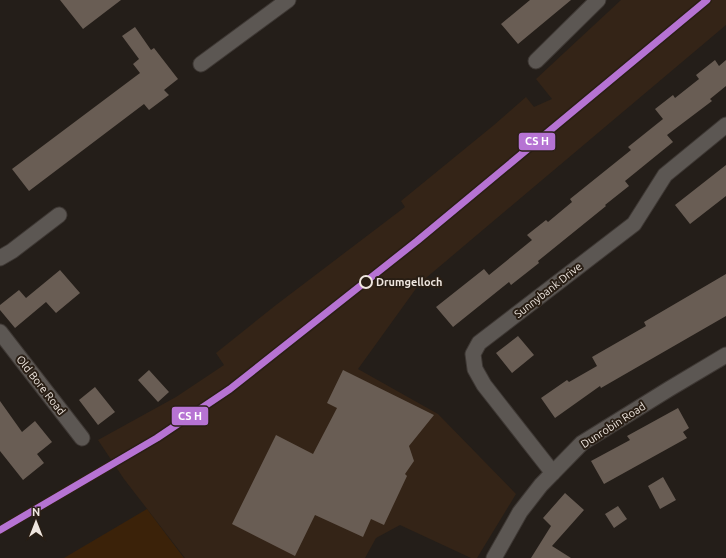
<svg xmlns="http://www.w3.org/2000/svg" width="726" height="558" font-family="Ubuntu,sans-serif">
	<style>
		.built { fill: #342417 }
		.green { fill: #3b2209 }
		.building { fill: #695d54 }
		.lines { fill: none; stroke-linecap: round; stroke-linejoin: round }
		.street-casing { stroke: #3e3834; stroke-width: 17 }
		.street { stroke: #5c5753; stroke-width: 15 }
		.rail-1-casing { stroke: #291e14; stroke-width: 10 }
		.rail-1 { stroke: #b673d3; stroke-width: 7 }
		.stop-dot { fill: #291e14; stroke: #eee6df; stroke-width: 2 }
		.labels { text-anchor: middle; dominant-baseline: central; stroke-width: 4; stroke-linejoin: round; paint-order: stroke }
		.stop-label { font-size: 11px; font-weight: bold; fill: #eee6df; stroke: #291e14; text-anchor: start }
		.street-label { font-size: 11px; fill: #eee6df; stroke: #291e14 }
		.line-badge { stroke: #291e14; stroke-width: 1.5 }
		.badge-label { font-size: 11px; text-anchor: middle; font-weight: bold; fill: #fff }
	</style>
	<rect width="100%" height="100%" fill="#241e19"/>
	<path class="built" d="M621 0H726V25L420 283 358 369 438 414 516 494 477 558H471L400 525 376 538 365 558H185L124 479 98 440 176 397 224 365 216 353 276 305 405 207 401 201 494 125 526 97 534 107 552 99 536 79Z"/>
	<path class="green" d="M147 509 184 558H64Z"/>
	<path class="building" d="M60 0H121L83 29Z
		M530 0H571L518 44 501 24Z
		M135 27 151 50 154 48 178 79 164 90 169 95 149 110 144 104 29 191 12 169 140 73 133 64 139 59 122 36Z
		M715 60 719 66 726 60V86L710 99 712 101 667 135 673 142 625 181 629 186 605 205 606 206 538 261 539 263 511 285 509 282 453 327 436 307 484 269 489 275 532 240 527 235 546 220 548 222 572 202 570 199 631 150 628 147 663 119 655 109 673 95 675 98 699 79 696 75Z
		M726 165V196L690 224 675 205Z
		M60 270 80 293 56 313 46 302 15 328 0 310V305L19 290 26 298Z
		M726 274V316L601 388 600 386 555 418 541 398 567 380 569 382 597 366 592 357 646 326 644 322Z
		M518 336 534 355 512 373 496 353Z
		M149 370 169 392 158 402 138 380Z
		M343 370 434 415 409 446 414 461 405 474 407 476 384 525 371 519 363 537 315 515 295 556 232 524 276 435 313 454 337 408 327 403Z
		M95 387 115 412 98 425 79 400Z
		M0 401 22 432 35 421 52 442 37 454 44 463 23 480 0 451Z
		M678 408 689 428 683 432 687 438 604 484 591 461 630 440 627 436Z
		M663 477 676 500 660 509 648 486Z
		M565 493 584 510 552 546 571 558H531L551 526 543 518Z
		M618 506 627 519 614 528 605 514Z"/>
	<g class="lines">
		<defs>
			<path id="street" d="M536 61 598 0
				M201 64 288 0
				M0 258 12 251 59 215
				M0 332 82 438
				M553 473 484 385 475 369 473 354 479 343 634 224 665 175 726 125
				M494 558 520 512 541 485 582 443 669 389 726 355"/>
		</defs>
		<use href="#street" class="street-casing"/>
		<use href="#street" class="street"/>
		<defs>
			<path id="rail-1" d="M0 530 157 438 230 389 417 241 707 0"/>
		</defs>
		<use href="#rail-1" class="rail-1-casing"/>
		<use href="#rail-1" class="rail-1"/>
	</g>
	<circle class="stop-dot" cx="366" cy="282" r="6"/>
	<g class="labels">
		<g class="stop-label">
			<text x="376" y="282">Drumgelloch</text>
		</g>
		<g class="street-label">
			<text transform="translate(548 290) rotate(-38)">Sunnybank Drive</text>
			<text transform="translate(41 385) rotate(52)">Old Bore Road</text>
			<text transform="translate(613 425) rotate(-33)">Dunrobin Road</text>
		</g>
	</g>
	<g class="line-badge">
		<rect x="518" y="132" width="38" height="19" rx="4" fill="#b673d3"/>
		<rect x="171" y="406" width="38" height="20" rx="4" fill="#b673d3"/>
	</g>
	<g class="badge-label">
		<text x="537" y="145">CS H</text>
		<text x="190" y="420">CS H</text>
	</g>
	<g transform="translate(36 522)" stroke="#291e14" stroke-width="3" paint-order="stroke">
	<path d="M0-3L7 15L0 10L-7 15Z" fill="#eee6df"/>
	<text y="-6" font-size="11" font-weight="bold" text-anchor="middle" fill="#eee6df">N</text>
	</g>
</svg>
